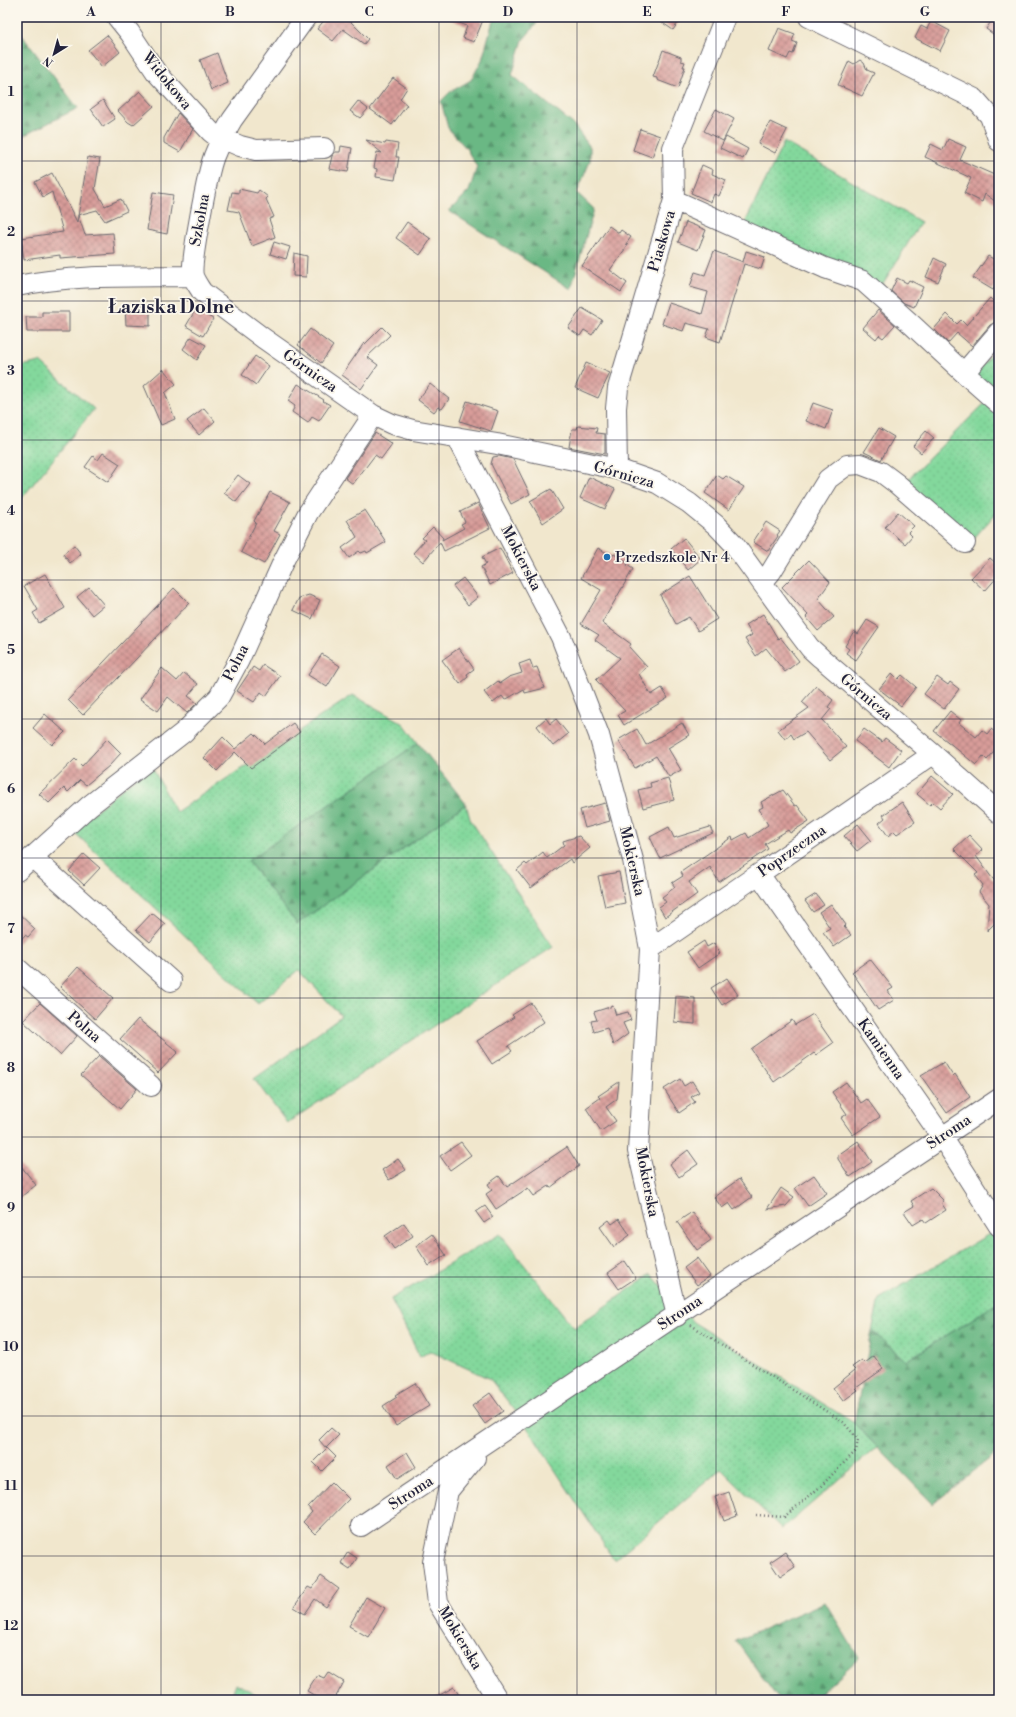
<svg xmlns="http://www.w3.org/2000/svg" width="1016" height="1717" font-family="'Libre Bodoni',serif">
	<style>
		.grass { fill: url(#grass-dots); stroke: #527d6c }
		.forest { fill: url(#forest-firs); stroke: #466d60 }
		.building { fill: url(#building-cross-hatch) }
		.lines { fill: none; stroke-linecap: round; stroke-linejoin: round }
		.minor-casing { stroke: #6a676e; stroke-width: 22 }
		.path { stroke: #6a676e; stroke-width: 2.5; stroke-dasharray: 1 3; stroke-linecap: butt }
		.minor { stroke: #fff; stroke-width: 20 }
		.grid { fill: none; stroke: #22223b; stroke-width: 1; stroke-opacity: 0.55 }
		.poi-dot { fill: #1f6fb2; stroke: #fbf7ec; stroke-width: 1.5 }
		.labels { text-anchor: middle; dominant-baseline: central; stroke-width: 3.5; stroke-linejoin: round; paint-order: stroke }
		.street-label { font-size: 15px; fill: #22223b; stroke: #fbf7ec }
		.poi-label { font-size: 15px; fill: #22223b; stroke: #fbf7ec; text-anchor: start }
		.district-label { font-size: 19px; font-weight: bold; fill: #22223b; stroke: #fbf7ec }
		.neatline { fill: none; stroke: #22223b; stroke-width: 1.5 }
		.grid-label { font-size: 13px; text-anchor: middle; font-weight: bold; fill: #22223b }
	</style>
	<defs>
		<pattern id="grass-dots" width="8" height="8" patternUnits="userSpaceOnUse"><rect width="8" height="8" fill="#83d89c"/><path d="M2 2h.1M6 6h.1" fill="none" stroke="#71b987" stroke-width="1.8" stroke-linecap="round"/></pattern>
		<pattern id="forest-firs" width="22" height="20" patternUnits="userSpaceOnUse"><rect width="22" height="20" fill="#6ab884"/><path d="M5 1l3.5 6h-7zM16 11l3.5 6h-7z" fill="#57956d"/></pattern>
		<pattern id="building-cross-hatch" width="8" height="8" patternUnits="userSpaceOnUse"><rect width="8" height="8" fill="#d89c99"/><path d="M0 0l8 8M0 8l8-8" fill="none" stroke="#af7f7e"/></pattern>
	</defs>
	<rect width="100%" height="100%" fill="#fbf7ec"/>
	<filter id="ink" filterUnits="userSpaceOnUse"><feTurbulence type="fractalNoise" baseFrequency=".025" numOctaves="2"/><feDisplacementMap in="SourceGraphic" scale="8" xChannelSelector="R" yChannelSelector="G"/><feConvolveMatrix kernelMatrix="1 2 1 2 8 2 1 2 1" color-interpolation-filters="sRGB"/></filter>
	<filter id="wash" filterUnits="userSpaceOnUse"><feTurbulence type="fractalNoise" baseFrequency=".012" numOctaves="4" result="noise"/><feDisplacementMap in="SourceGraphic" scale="16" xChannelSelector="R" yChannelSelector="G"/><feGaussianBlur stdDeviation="0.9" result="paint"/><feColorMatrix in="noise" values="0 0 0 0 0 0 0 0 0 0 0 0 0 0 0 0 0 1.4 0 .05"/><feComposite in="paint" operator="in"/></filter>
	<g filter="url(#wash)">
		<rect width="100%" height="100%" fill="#f1e7cd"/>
		<path class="grass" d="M784 142 921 222 879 290 743 227Z
			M999 345V510L966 547 898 489 990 398 971 379Z
			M40 362 94 409 17 504V367Z
			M353 695 404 724 418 743 248 861 297 924 466 804 470 819 553 947 287 1123 254 1079 341 1016 299 970 258 1004 72 830 151 765 176 812Z
			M996 1230 999 1235V1302L906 1361 872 1331 879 1299Z
			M500 1234 574 1328 651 1274 693 1322 854 1423 877 1447 782 1529 721 1469 614 1560 521 1418 490 1379 430 1351 420 1357 391 1299Z
			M236 1683 266 1700H230Z"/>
		<path class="forest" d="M494 17H529L537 23 523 40 512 75 573 124 590 147V161L577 193 594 209 571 289 449 211 469 191 477 167 466 148 448 128 441 101 450 92 471 80 482 60Z
			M17 29 78 108 17 139Z
			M418 743 466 804 297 924 248 861Z
			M999 1302V1451L933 1504 854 1423 872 1331 906 1361Z
			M825 1602 859 1658 813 1700H779L736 1641Z"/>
		<g id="blocks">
			<path class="building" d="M327 17H351L349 20 368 39 364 44 343 29 333 41 317 29Z
				M447 17H475L483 20 474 42 463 38 467 26 447 18Z
				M654 17H682L673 30Z
				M994 17H999V38L986 29Z
				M931 21 950 31 940 51 915 38 921 26 927 29Z
				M779 28 795 34 792 41 797 43 793 54 790 53 787 59 769 51Z
				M107 35 120 52 102 67 88 50Z
				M663 50 681 57V61L685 62 683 67H685L678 88 657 80V78L653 77Z
				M217 53 228 83 211 90 200 60Z
				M860 60 864 63 867 70 874 73 862 96 838 85 849 61 854 64Z
				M393 78 407 88 400 99 407 105 392 125 370 109Z
				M140 91 154 106 133 125 128 122 118 111Z
				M103 100 115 119 103 127 91 109Z
				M358 101 368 109 360 118 350 111Z
				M716 109 734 119 723 141 704 131Z
				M178 113 193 129 180 152 164 143V138Z
				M770 122 787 130 775 153 758 144Z
				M640 129 660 136 652 157 633 150Z
				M726 137 748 149 743 159 720 148Z
				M948 139 966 147 960 160 999 177V204L985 194 982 202 964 193 971 178 925 157 931 144 943 150Z
				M366 140 385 144 386 142 398 144 396 157H399L395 180 376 177 377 169 374 168 377 152 382 153Z
				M341 146 352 148 348 172 329 169 332 156 335 152H340Z
				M88 157 100 159 95 189 105 206 121 199 127 211 105 221 97 210 78 215 85 235 113 233 115 254 60 258V255L24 260 21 238 63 232 52 192 43 197 35 182 52 173 77 222Z
				M702 165 713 170 712 174 726 180 719 196 714 194 711 202 691 193Z
				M239 189 257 193 259 190 268 197 266 199 274 217 269 219 275 237 252 246 239 212 228 210 232 192 239 193Z
				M153 192 173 195 167 234 147 230Z
				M407 222 431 239 420 255 396 238Z
				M686 222 706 230 698 250 678 242Z
				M609 226 619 233 621 230 631 237 626 244 628 245 610 270 627 283 621 292 582 266Z
				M274 242 290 247 286 259 270 254Z
				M714 251 743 262 746 251 765 257 761 269 744 264 720 342 706 337 709 329 686 323 683 331 662 324 669 303 702 314 708 292 690 287 695 272 705 275Z
				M294 253 307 256 306 277 293 276Z
				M988 256 999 262V281L993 290 973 278Z
				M934 258 946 264 938 282 926 277Z
				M897 278 907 283 909 280 923 287 914 307 904 303 891 291Z
				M990 298 999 307V321L990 325 972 346 957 333 948 343 934 329 947 314 957 324 961 320 966 325Z
				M125 305 150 306V326L126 325Z
				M582 308 602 320 592 335 584 330 580 336 568 328Z
				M196 309 213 319 203 336 186 326Z
				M878 310 895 325 883 338 879 335 876 339 863 328Z
				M42 312H69V332H27L26 317H42Z
				M382 327 390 335 367 357 378 365 361 389 342 375 364 343 365 344Z
				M310 329 333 346 321 363 298 345Z
				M191 337 206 345 197 360 183 349Z
				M255 356 269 366 256 385 242 375Z
				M586 363 610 373 598 398 575 388Z
				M163 369 176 384 165 393 175 419 161 425 144 386Z
				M298 384 324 400 323 401 330 405 319 421 312 417 308 423 292 412 295 406 288 401Z
				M430 384 449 399 442 409 438 407 434 412 418 400Z
				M467 401 498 411 491 431 460 421Z
				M813 403 833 410 826 429 806 421Z
				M204 408 215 421 199 435 187 421Z
				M578 426 597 428 596 433 605 434V454L569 447 572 429H577Z
				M879 428 894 437 881 460 864 452Z
				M926 431 934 438 921 453 913 446Z
				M375 433 392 444 381 459 375 455 353 484 345 478Z
				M103 453 120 464 108 482 85 467 93 456 98 460Z
				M499 456 513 459 530 494 511 504 491 464 493 457Z
				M238 475 250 484 236 502 224 493Z
				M717 475 723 479 726 476 744 487 729 510 705 493Z
				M589 477 615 489 605 509 580 498Z
				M551 489 563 509 543 523 530 501Z
				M270 492 290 502 274 531 280 534 264 564 241 552 256 523 254 521Z
				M478 503 490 528 444 551 440 542 423 562 413 553 425 540 422 538 433 527 443 538 442 540 464 528 461 524 465 522 460 512Z
				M365 510 386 542 367 553 366 551 361 553 359 551 349 558 342 548 357 537 347 520Z
				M898 512 914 526 908 532 912 536 905 544 885 527Z
				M766 522 780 531 777 535 778 536 768 551 753 542Z
				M684 538 701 559 688 570 671 549Z
				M74 545 81 554 70 563 63 554Z
				M500 548 513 573 490 585 481 567 486 564 482 557Z
				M598 548 612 556 614 554 628 563 627 565 633 569 602 623 631 644 629 647 647 667 639 674 651 695 662 688 668 698 624 725 618 715 625 711 596 680 620 658 595 640 599 635 581 624 601 590 581 578Z
				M990 558 999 566V575L985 591 971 578Z
				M809 560 830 582 818 599 834 617 818 631 806 617 808 615 782 587Z
				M45 574 65 608 39 623 33 613 38 610 24 586Z
				M690 576 717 619 698 631 689 617 676 624 660 595Z
				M463 578 478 597 468 605 453 586Z
				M89 587 104 605 92 615 77 597Z
				M174 588 189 603 83 715 68 700Z
				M309 595 320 600 312 619 293 610 299 598Z
				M763 614 778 639 780 637 799 661 785 672 766 648 756 656 745 639 752 635 746 625Z
				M867 620 879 627 856 660 846 653 849 649 845 646 854 631 858 634Z
				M459 648 474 669 467 674 468 677 460 684 442 660Z
				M322 654 340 666 327 687 308 675Z
				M530 660 533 668 537 667 545 688 525 693 524 689 505 700 502 696 493 703 484 692 498 681 500 683 509 677 522 673 519 664Z
				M263 665 280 676 266 696 261 692 254 702 237 691 253 667 259 671Z
				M162 668 177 681 184 673 198 684 188 696 197 703 187 713 168 697 158 711 140 699Z
				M892 673 898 679 902 675 916 687 901 706 879 689Z
				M937 677 948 685 950 682 959 689 944 709 924 694Z
				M816 686 833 700 828 707 831 709 822 720 846 747 830 760 806 732 794 739 791 734 785 739 778 730 809 708 802 702Z
				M950 711 961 720 959 723 976 737 982 730 987 734 991 729 999 735V746L987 760 983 756 976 765 952 745 934 731Z
				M45 714 65 732 52 745 33 728Z
				M546 718 550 724 556 719 568 734 553 746 537 726Z
				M293 723 300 732 251 768 235 752 217 771 204 758 223 737 235 749 254 733 265 744Z
				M682 723 689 735 668 748 681 770 669 777 656 756 635 768 618 740 637 729 646 745Z
				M864 729 882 742 885 738 901 750 889 767 855 741Z
				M107 739 121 753 109 766 86 785 80 780 68 792 64 788 49 803 39 794 75 759 82 766Z
				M932 776 953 794 940 808 933 802 930 805 917 794Z
				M668 778 674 800 643 808 638 790 651 787 650 783Z
				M783 790 795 806 797 805 809 821 790 833 788 830 765 844 768 849 719 882 710 867 689 882 697 894 665 917 659 907 666 902 662 897 675 887 672 883 683 876 681 872 732 837 733 840 746 833 749 838 768 825 759 809 763 807 761 802Z
				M902 802 915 822 897 834 894 831 888 836 879 823 885 818 883 815Z
				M605 803 610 821 585 828 580 810Z
				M858 824 871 840 857 851 844 836Z
				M669 827 674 838 710 827 713 833 660 858 650 837Z
				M969 835 983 850 976 856 992 878 999 884V919L987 931 989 904 979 892 983 885 975 875 978 873 954 849Z
				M579 836 590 848 572 863 570 859 531 888 517 870 525 863 527 865 543 852 547 858 564 845 563 841Z
				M84 854 100 868 84 885 69 871Z
				M619 872 625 903 605 907 598 876Z
				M816 894 824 905 813 912 805 901Z
				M831 904 846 925 844 927 851 935 834 947 823 932 830 928 819 912Z
				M17 912 35 929 28 937 25 935 17 944Z
				M152 913 165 924 150 942 136 930Z
				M704 941 707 947 714 943 720 953 698 968 687 952Z
				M870 959 893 988 888 991 894 1000 878 1010 852 972Z
				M78 967 113 998 95 1019 60 987Z
				M727 978 738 995 722 1005 711 988Z
				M676 996 695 998V1024L674 1022Z
				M40 1003 77 1036 60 1055 23 1021Z
				M531 1003 544 1022 508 1046 512 1051 492 1064 477 1041 514 1017 512 1015Z
				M613 1006 616 1015 628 1012 631 1020 623 1023 628 1034 613 1045 607 1028 594 1032 591 1021 597 1020 594 1012Z
				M813 1014 833 1043 816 1055 814 1053 774 1082 751 1049 792 1020 795 1025Z
				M138 1019 178 1052 158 1073 120 1039Z
				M99 1056 137 1089 120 1109 81 1075Z
				M944 1062 953 1076 955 1074 970 1097 947 1113 921 1076Z
				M680 1079 684 1086 692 1081 699 1092 691 1097 695 1102 679 1113 664 1089Z
				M619 1082 617 1099 606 1107 616 1121 601 1131 586 1108 600 1098 598 1096Z
				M846 1082 861 1103 867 1099 880 1117 853 1135 841 1118 847 1114 832 1092Z
				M858 1141 872 1162 850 1177 838 1159V1155Z
				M461 1142 471 1155 450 1170 440 1156Z
				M567 1147 579 1166 550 1188 549 1186 534 1196 528 1188 496 1209 486 1194 492 1190 488 1184 499 1176 507 1187Z
				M688 1150 698 1164 679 1177 670 1164Z
				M398 1159 406 1170 389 1180 382 1170Z
				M17 1161 36 1185 17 1200Z
				M814 1175 827 1193 808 1206 795 1188Z
				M739 1179 752 1197 734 1210 729 1203 722 1208 714 1197Z
				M781 1188 794 1197 786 1206 767 1209Z
				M931 1188 943 1200 942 1204 946 1210 926 1223 923 1219 913 1225 904 1212 914 1206 911 1201Z
				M485 1206 493 1217 484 1223 476 1212Z
				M692 1212 711 1240 697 1250 677 1222Z
				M619 1219 630 1235 614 1247 600 1227 609 1220 612 1224Z
				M404 1223 413 1236 394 1249 385 1236Z
				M432 1234 446 1255 429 1266 416 1246Z
				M697 1258 710 1276 697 1285 684 1268Z
				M625 1261 636 1278 619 1289 608 1273Z
				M874 1356 883 1369 856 1388 858 1390 843 1401 833 1388 855 1370 852 1367 862 1360 865 1363Z
				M415 1383 429 1406 396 1426 383 1406 397 1397 395 1395Z
				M490 1393 503 1411 485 1424 472 1406Z
				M331 1428 339 1435 326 1448 319 1440Z
				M327 1448 336 1457 322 1471 313 1462Z
				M407 1452 416 1467 397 1479 388 1465Z
				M332 1482 349 1499 315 1534 303 1522 312 1512 308 1507Z
				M729 1492 737 1516 724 1521 715 1497Z
				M348 1552 357 1558 350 1569 341 1563Z
				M785 1552 795 1567 780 1577 770 1562Z
				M321 1576 339 1589 326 1607 315 1599 305 1614 294 1607 308 1587 312 1589Z
				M366 1597 385 1608 368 1637 349 1626Z
				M328 1672 344 1682 334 1700H322L307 1691 317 1675 324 1678Z
				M454 1687 462 1700H431Z"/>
		</g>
	</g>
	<g filter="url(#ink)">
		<use href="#blocks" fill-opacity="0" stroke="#6a676e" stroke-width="1"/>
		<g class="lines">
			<defs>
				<path id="minor" d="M117 17 130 33 156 72 211 132 221 140
					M306 17 232 120C225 132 219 143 214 156 208 171 190 263 193 276 195 282 199 287 202 292L263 338 373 415 392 424 413 430 497 444 617 469 657 483 689 503 716 525 733 543 792 624 810 648 821 658 933 754 999 813
					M809 17 975 99 990 116 999 141
					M222 138 240 146 256 150 324 148
					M674 200 825 268 863 281 909 322 964 373 999 332
					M17 286C74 274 135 277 193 276
					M964 373 999 404
					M457 437 561 637 599 735 633 860 650 949 638 1151 677 1316
					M617 469 616 408 618 388 674 200 673 148 725 17
					M762 583 771 572 828 479 847 465 860 464 881 472 897 484 965 543
					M32 857 171 981
					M17 871 89 806 184 732 219 697 239 660 283 562 308 513 373 415
					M759 874 942 1137 999 1226
					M650 949 933 754
					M17 968 151 1086
					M475 1458 448 1491 433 1562 438 1603 498 1700
					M361 1526 999 1099"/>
			</defs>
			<use href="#minor" class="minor-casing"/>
			<path class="path" d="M691 1325 843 1422 858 1439 856 1451 820 1487 784 1517 756 1515"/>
			<use href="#minor" class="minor"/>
		</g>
	</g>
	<path class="grid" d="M161 17V1700M300 17V1700M439 17V1700M577 17V1700M716 17V1700M855 17V1700M17 161H999M17 301H999M17 440H999M17 580H999M17 719H999M17 858H999M17 998H999M17 1137H999M17 1277H999M17 1416H999M17 1556H999"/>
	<circle class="poi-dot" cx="607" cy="557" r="4"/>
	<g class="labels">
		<g class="street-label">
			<text transform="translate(167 81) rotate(51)">Widokowa</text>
			<text transform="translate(200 220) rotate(-80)">Szkolna</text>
			<text transform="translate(662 241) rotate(-74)">Piaskowa</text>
			<text transform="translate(310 371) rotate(35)">Górnicza</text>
			<text transform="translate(624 475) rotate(16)">Górnicza</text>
			<text transform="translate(521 558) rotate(63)">Mokierska</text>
			<text transform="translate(236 663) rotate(-63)">Polna</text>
			<text transform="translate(866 697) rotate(40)">Górnicza</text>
			<text transform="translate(792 851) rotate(-35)">Poprzeczna</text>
			<text transform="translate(632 861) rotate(77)">Mokierska</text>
			<text transform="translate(84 1027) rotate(41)">Polna</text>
			<text transform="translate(881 1049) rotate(55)">Kamienna</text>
			<text transform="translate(949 1132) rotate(-34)">Stroma</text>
			<text transform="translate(647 1182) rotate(79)">Mokierska</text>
			<text transform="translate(680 1313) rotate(-34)">Stroma</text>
			<text transform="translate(411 1493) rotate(-33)">Stroma</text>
			<text transform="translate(460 1638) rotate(59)">Mokierska</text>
		</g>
		<g class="poi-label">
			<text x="615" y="557">Przedszkole Nr 4</text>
		</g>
		<g class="district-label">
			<text x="171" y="307">Łaziska Dolne</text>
		</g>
	</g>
	<rect width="1016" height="1717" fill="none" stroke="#fbf7ec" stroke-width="44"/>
	<g transform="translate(54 54) rotate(217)" stroke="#fbf7ec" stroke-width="3" paint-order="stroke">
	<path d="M0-3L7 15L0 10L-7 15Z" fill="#22223b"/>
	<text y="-6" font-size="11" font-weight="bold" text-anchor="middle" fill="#22223b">N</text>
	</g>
	<rect x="22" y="22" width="972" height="1673" class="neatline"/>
	<g class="grid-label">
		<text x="91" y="16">A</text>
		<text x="230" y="16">B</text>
		<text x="369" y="16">C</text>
		<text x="508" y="16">D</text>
		<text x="647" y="16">E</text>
		<text x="786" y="16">F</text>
		<text x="925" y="16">G</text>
		<text x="11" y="96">1</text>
		<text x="11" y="236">2</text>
		<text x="11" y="375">3</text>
		<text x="11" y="515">4</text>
		<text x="11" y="654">5</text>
		<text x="11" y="793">6</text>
		<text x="11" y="933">7</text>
		<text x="11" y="1072">8</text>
		<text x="11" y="1212">9</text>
		<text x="11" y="1351">10</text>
		<text x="11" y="1490">11</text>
		<text x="11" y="1630">12</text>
	</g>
</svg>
